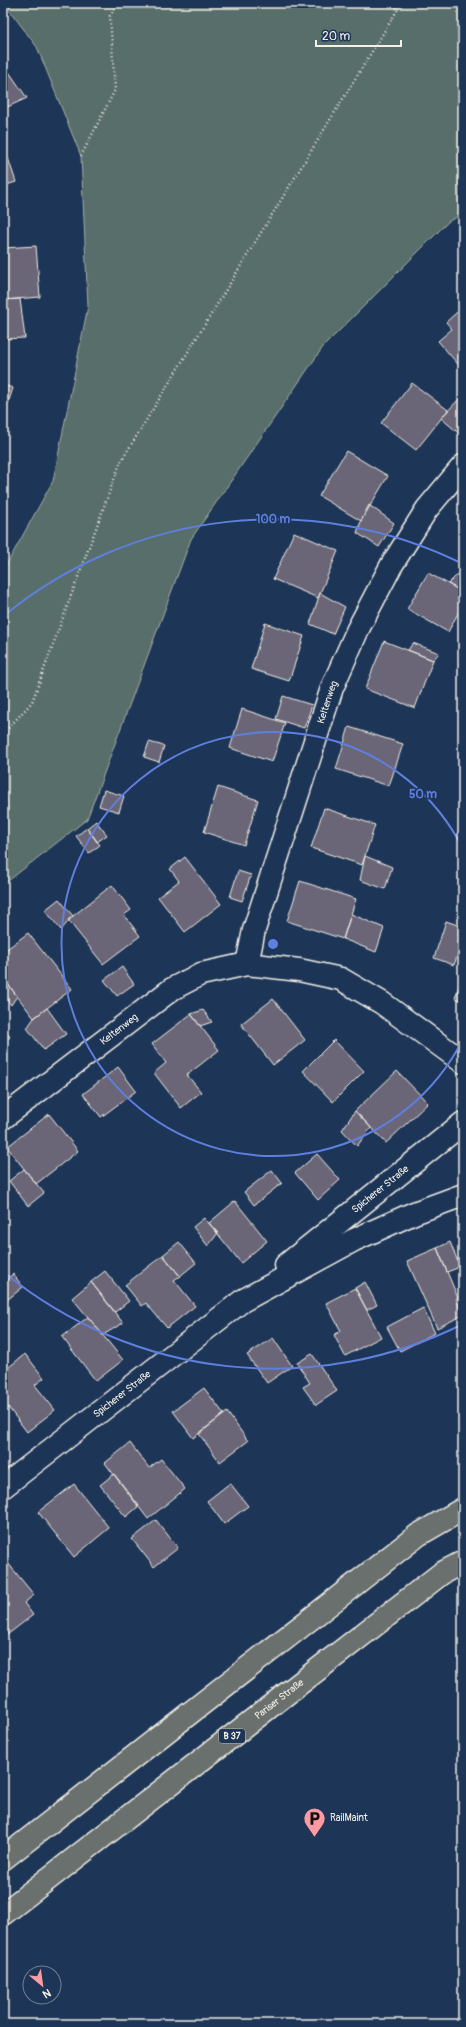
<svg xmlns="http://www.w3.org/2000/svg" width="466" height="2027" font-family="Pangolin,sans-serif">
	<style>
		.green { fill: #596e6a; stroke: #a6b0a9 }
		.building { fill: #6b6678; stroke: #f4f1e8 }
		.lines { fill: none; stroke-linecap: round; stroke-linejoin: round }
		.street-casing { stroke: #f4f1e8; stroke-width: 25 }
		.primary-casing { stroke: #f4f1e8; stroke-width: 25 }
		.path { stroke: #f4f1e8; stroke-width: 2.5; stroke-dasharray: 1 3; stroke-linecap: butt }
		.street { stroke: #1d3557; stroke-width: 22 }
		.primary { stroke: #6b706d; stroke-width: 22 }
		.ring { fill: none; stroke: #5e7fdd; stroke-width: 2 }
		.labels { text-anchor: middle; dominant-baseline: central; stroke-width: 3; stroke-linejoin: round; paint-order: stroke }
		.shield { fill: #1d3557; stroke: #b4b9bc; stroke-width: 1 }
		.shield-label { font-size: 9px; font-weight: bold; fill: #f4f1e8 }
		.street-label { font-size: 10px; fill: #f4f1e8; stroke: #1d3557 }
		.poi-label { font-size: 10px; fill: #f4f1e8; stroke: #1d3557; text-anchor: start }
		.centre { fill: #5e7fdd; stroke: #1d3557; stroke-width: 2 }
		.ring-label { font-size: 12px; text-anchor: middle; font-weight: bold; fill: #5e7fdd; stroke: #1d3557; stroke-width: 3; stroke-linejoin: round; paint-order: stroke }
	</style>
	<rect width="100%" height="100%" fill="#1d3557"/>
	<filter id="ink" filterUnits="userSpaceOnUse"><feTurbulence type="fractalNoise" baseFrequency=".025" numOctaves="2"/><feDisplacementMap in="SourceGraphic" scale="8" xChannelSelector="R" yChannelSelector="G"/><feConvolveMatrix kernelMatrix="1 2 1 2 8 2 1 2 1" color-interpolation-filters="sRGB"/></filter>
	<g filter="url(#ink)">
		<path class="green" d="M4 3H463V214L449 221 323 347 191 539 87 819 3 885V571L53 481 88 306 81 156 37 47Z"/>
		<path class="building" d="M7 69 27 98 3 109V71Z
			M3 143 16 182 3 186Z
			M3 205 6 224H3Z
			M36 246 40 297 3 300V248Z
			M463 298V370L438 341 452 329 446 322 463 307 459 302Z
			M20 299 25 338 3 339V300Z
			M412 383 448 410 416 450 381 423Z
			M3 385 13 388 3 419Z
			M462 396 463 397V437L441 418Z
			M346 451 388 476 361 521 319 496Z
			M369 505 394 523 379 547 357 533 361 521Z
			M294 532 338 551 318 598 273 579Z
			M428 573 463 592V604L448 632 407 609Z
			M458 574 463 577V592L448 584Z
			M320 593 345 607 333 634 310 624Z
			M265 623 304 636 289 681 251 669Z
			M384 641 433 660 415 708 365 689Z
			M413 643 439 653 433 660 408 650Z
			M283 696 312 705 304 728 276 719Z
			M242 709 285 723 272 762 230 748Z
			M349 727 403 744 389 786 336 769Z
			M149 742 164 746 159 762 144 757Z
			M218 787 258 800 244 845 204 832Z
			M104 790 124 796 119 812 99 806Z
			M324 808 375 825 362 865 311 848Z
			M96 821 107 835 97 842 87 828Z
			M87 828 100 845 89 853 76 836Z
			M463 855V866H460Z
			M365 856 392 867 385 889 360 880Z
			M185 857 221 904 185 932 158 897 179 881 170 869Z
			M238 871 251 875 242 901 230 897Z
			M300 881 356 899 343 939 287 921Z
			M112 885 131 910 124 915 140 936 103 964 68 920Z
			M59 899 73 916 61 930 45 910Z
			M351 914 384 928 376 952 343 939Z
			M446 921 463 927V940L454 965 434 958Z
			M28 933 72 989 34 1018 3 978V952Z
			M122 967 134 984 117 996 104 980Z
			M463 974V1001L455 998Z
			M3 978 17 996 11 1005 3 994Z
			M273 999 305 1040 273 1065 241 1024Z
			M47 1008 66 1034 44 1050 27 1028 34 1018Z
			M203 1010 212 1022 200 1026 191 1014Z
			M191 1014 219 1050 187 1075 201 1092 181 1108 154 1073 166 1063 152 1044Z
			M3 1028 10 1037 3 1043Z
			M334 1040 364 1071 333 1102 303 1071Z
			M118 1067 136 1091 101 1117 83 1094Z
			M397 1071 428 1103 386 1143 355 1111Z
			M355 1111 371 1128 357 1146 342 1130Z
			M49 1114 78 1151 36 1184 7 1147Z
			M317 1154 340 1180 318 1200 295 1173Z
			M24 1169 44 1193 28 1206 9 1181Z
			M272 1170 282 1183 254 1205 244 1192Z
			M3 1197 8 1203 3 1207Z
			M235 1201 267 1241 241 1263 209 1223Z
			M204 1218 218 1233 208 1246 193 1227Z
			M179 1242 196 1263 180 1276 163 1255Z
			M450 1242 460 1267 447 1272 437 1248Z
			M437 1248 458 1298 456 1299 463 1315 437 1328 407 1261Z
			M163 1255 180 1276 174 1280 195 1306 167 1328 146 1303 142 1306 125 1285Z
			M105 1271 129 1301 115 1312 91 1282Z
			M13 1274 23 1287 7 1300 3 1295V1282Z
			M91 1282 123 1323 103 1335 72 1298Z
			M365 1282 377 1305 367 1310 355 1288Z
			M355 1288 381 1337 345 1356 334 1335 341 1331 326 1303Z
			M423 1308 435 1333 400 1351 387 1327Z
			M88 1317 123 1360 96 1381 62 1337Z
			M273 1338 292 1366 267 1383 247 1355Z
			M25 1354 44 1378 35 1385 55 1410 27 1432 8 1407 3 1411V1372Z
			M312 1354 337 1391 316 1405 303 1387 310 1383 297 1363Z
			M204 1388 224 1414 193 1438 173 1411Z
			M227 1412 248 1441 220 1462 199 1434Z
			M130 1443 149 1468 161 1459 185 1489 148 1519 105 1463Z
			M114 1474 139 1506 126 1517 100 1485Z
			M230 1483 248 1506 224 1524 207 1501Z
			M74 1484 109 1528 74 1557 38 1512Z
			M156 1520 178 1548 154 1567 132 1539Z
			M3 1557 34 1595 24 1603 33 1615 3 1638Z"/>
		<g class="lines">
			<defs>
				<g id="street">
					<path id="s1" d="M247 964 254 930 332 688 358 629 391 566 427 509 463 466"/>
					<path id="s2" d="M3 1118 172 989 201 974 247 964 299 970 341 979 382 1003 463 1062"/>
					<path id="s3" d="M286 1265 463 1123"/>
					<path id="s4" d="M3 1487 242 1301 354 1240 414 1213 463 1195"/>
				</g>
				<g id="primary">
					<path d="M3 1859 418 1535 463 1509"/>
					<path id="s5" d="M3 1914 442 1573 463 1562"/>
				</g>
			</defs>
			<use href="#street" class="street-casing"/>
			<use href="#primary" class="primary-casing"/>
			<path class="path" d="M398 9 405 3
				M81 156 115 90 110 16 118 3
				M3 734 32 702 120 463 398 9 390 3"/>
			<use href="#street" class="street"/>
			<use href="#primary" class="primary"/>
		</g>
	</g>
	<g class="ring">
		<path d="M463 1039A212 212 0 1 1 463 849"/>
		<path d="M463 1324A425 425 0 0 1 6 1274M6 614A425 425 0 0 1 463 564"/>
	</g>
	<defs>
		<symbol id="parking-pin" viewBox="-11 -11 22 30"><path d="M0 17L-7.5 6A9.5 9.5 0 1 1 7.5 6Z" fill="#ff9aa2" stroke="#1d3557"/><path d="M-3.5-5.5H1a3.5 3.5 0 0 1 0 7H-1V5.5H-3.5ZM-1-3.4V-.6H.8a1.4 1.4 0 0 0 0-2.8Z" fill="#111"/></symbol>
	</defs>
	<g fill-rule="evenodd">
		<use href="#parking-pin" x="302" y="1806" width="25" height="34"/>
	</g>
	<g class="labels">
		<rect class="shield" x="219" y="1729" width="26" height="14" rx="3"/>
		<g class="shield-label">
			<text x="232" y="1736">B 37</text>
		</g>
		<g class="street-label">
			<text stroke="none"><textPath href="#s1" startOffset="274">Keltenweg</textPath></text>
			<text stroke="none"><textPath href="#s2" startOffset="146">Keltenweg</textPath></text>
			<text stroke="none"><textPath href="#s3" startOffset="121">Spicherer Straße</textPath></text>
			<text stroke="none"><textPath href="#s4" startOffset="151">Spicherer Straße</textPath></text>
			<text stroke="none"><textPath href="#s5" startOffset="350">Pariser Straße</textPath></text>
		</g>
		<g class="poi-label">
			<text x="330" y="1818">RailMaint</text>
		</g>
	</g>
	<circle cx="273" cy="944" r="6" class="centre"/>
	<g class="ring-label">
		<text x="273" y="523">100 m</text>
		<text x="423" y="798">50 m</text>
	</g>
	<rect width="466" height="2027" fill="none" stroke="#1d3557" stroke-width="16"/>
	<rect x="8" y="8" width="450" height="2011" fill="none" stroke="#f4f1e8" stroke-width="1.5" filter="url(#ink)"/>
	<g transform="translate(42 1985) rotate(151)"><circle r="19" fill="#1d3557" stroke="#738091"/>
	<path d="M0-3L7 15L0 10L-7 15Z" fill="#ff9aa2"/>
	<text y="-6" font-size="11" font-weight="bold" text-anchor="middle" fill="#f4f1e8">N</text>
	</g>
	<path d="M316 40v6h85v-6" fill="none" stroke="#f4f1e8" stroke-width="2"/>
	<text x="322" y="40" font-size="12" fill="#f4f1e8" stroke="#1d3557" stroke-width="3" paint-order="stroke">20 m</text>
</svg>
